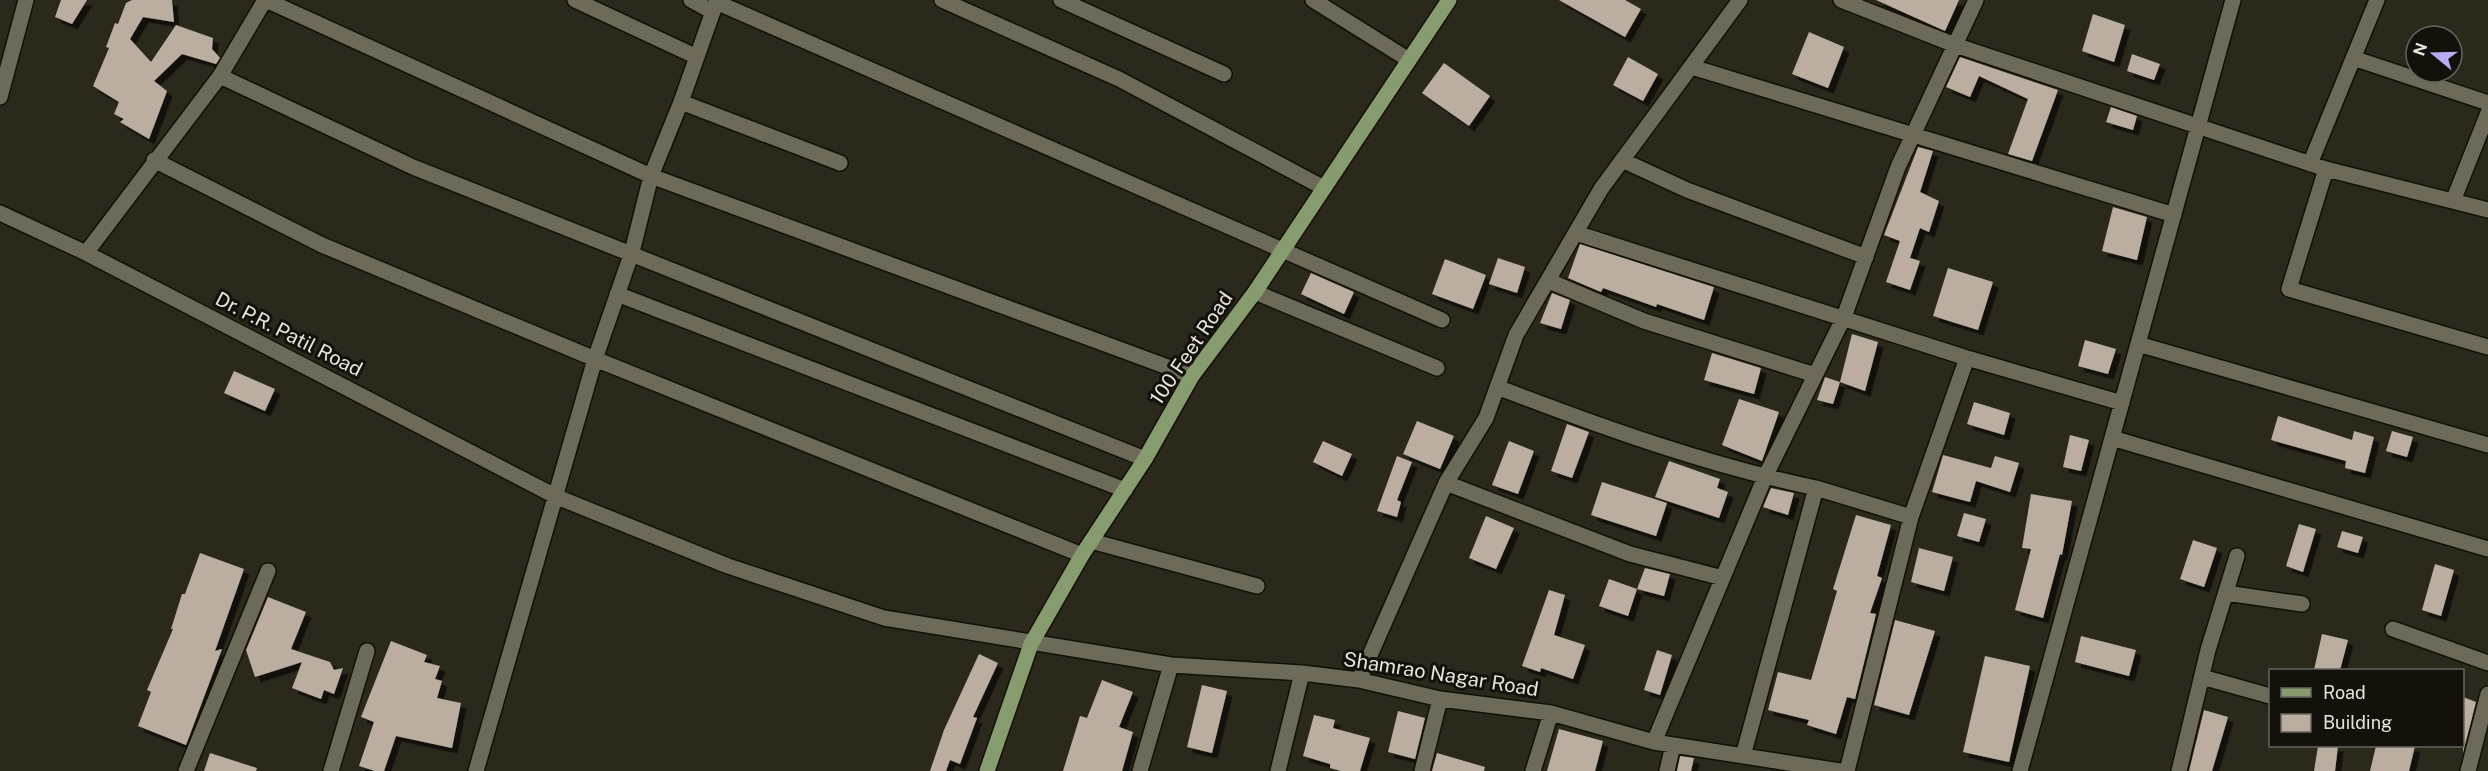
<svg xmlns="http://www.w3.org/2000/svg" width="2488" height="771" font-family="'Public Sans',sans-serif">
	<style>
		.building { fill: #bbada0; filter: url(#shadow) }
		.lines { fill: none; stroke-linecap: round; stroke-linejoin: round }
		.minor-casing { stroke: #131105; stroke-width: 18 }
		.major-casing { stroke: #131105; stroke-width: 18 }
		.minor { stroke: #6d6a5a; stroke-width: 15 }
		.major { stroke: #869b6e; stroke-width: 15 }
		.labels { text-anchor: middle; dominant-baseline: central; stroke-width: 6; stroke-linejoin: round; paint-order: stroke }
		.street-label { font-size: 20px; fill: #e6e4db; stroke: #12110b }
	</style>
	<defs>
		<filter id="shadow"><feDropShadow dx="5.5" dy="5.5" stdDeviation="0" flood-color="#0009"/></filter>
	</defs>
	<rect width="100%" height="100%" fill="#2b291b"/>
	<path class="building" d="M61 0H87L72 24 55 17Z
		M132 0H172L174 22 143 17 130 39 151 62 176 25 213 38 212 49 220 58 216 64 182 54 154 81 167 91 149 139 120 122 124 119 114 114 119 102 93 86 109 48 106 47 115 23 118 24 126 3Z
		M1559 0H1625L1641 9 1625 37Z
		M1876 0H1959L1945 31Z
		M2093 14 2125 25 2114 62 2082 51Z
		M1809 32 1844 47 1828 88 1792 74Z
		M2132 54 2160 64 2154 80 2127 71Z
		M1628 57 1658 74 1643 101 1613 85Z
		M1960 57 2058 90 2032 161 2008 154 2028 99 1979 76 1970 97 1946 87Z
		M1444 63 1490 96 1469 126 1422 93Z
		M2111 107 2137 116 2133 130 2106 122Z
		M1918 147 1933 151 1920 192 1939 201 1929 232 1920 228 1910 258 1920 261 1910 290 1886 282 1900 241 1884 235Z
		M2113 207 2147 217 2137 260 2102 251Z
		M1580 244 1714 287 1704 320 1657 304 1656 307 1603 288 1601 292 1568 278Z
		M1498 258 1525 267 1517 293 1489 284Z
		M1445 259 1486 275 1473 309 1432 294Z
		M1948 268 1993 282 1978 330 1933 316Z
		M1311 273 1354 292 1344 314 1301 294Z
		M1552 293 1570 300 1561 329 1540 323Z
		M1852 334 1878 342 1865 391 1840 382Z
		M2085 340 2116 349 2108 374 2078 366Z
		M1712 353 1761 368 1754 394 1704 380Z
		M234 371 275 389 265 411 224 393Z
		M1825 377 1840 382 1833 404 1817 400Z
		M1739 399 1779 412 1762 461 1722 445Z
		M1974 402 2010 413 2004 435 1967 424Z
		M2278 416 2352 440 2354 431 2374 437 2365 473 2345 468 2346 461 2271 440Z
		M1417 421 1454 436 1440 469 1403 454Z
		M1567 424 1589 432 1572 478 1551 471Z
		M2392 431 2413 437 2407 457 2386 451Z
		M2070 435 2089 440 2081 471 2063 467Z
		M1323 441 1352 454 1342 476 1313 462Z
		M1509 441 1534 451 1518 494 1492 485Z
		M1943 455 1991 468 1995 456 2019 463 2010 492 1976 481 1970 502 1932 492Z
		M1397 456 1412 462 1397 500 1401 502 1397 517 1377 511Z
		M1669 461 1720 479 1717 488 1728 492 1719 518 1655 497Z
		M1602 482 1667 503 1656 536 1591 515Z
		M1771 488 1794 493 1788 515 1763 507Z
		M2031 494 2072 501 2062 555 2060 554 2043 618 2015 610 2031 549 2022 548Z
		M1964 513 1986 519 1979 542 1957 536Z
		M1856 515 1891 525 1877 576 1882 578 1870 613 1876 614 1855 699 1847 697 1836 734 1807 725 1809 720 1768 710 1778 672 1811 680 1837 591 1833 589Z
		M1486 516 1514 528 1496 569 1469 558Z
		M2299 524 2316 529 2303 572 2286 566Z
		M2342 531 2363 537 2358 553 2337 547Z
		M2193 540 2217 548 2204 587 2180 579Z
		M1919 548 1953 557 1944 591 1911 582Z
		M200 553 244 569 215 651 222 649 186 745 138 726 151 692 147 690 173 629H171L182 594H185Z
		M2435 564 2454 570 2441 616 2422 610Z
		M1645 568 1670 574 1664 596 1637 589Z
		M1609 579 1637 589 1628 616 1599 606Z
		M1549 590 1565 595 1554 635 1585 645 1573 679 1541 668 1540 672 1522 666Z
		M268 597 306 612 291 649 330 662 334 670 343 668 334 694 324 690 321 699 292 688 302 662 255 677 246 650Z
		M1895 620 1935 631 1909 715 1874 705Z
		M2322 634 2348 640 2340 670H2314Z
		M2081 636 2136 650 2129 676 2075 662Z
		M391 641 427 655 424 662 440 666 435 679 442 681 437 698 461 703 452 748 396 736 384 771H375L359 766 374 722 361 717Z
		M1657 650 1672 655 1660 695 1644 690Z
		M979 654 998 663 973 717 977 718 960 764 950 760 946 771H930L944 730Z
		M1985 656 2030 666 2009 762 1963 752Z
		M1102 680 1133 692 1119 727 1133 732 1122 771H1063L1080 716 1087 718Z
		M1202 685 1227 691 1212 753 1187 747Z
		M2463 697 2476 702 2463 753Z
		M2204 710 2228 717 2212 771H2189Z
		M1398 711 1425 718 1415 759 1388 752Z
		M1314 715 1335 720 1333 728 1370 738 1360 771H1341L1330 768V764L1303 756Z
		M1559 729 1603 741 1595 771H1547Z
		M2318 746H2338L2335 771H2314Z
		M2376 746H2415L2409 771H2370Z
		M210 753 257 768 256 771H204Z
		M1437 753 1485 767 1484 771H1432Z
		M1680 756 1694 758 1691 771H1677Z"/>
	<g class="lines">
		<defs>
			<path id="minor" d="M266 0 651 176 1192 376
				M575 0 697 57
				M691 0 713 12
				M942 0 1119 79 1324 188
				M1061 0 1224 74
				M1313 0 1409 60
				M1841 0 1955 45 2326 169 2488 210
				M716 2 1442 320
				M2353 58 2488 103
				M1692 67 2174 215
				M220 76 413 167 1145 459
				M0 97 26 0
				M681 102 840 163
				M154 160 322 245 595 359 1082 555
				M1622 160 1687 190 1866 257
				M2310 164 2377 0
				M2326 169 2289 289 2488 347
				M2453 201 2488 113
				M0 213 86 253 557 497 728 566 884 618 1171 665 1302 673 1359 680 1440 699 1551 713 1654 742 1840 771
				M1576 233 1967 358 2122 403
				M86 253 220 76 265 0
				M1549 281 1644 321 1815 375
				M1255 292 1437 368
				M617 294 1125 490
				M2138 344 2488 445
				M1497 387C1601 427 1707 465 1816 488L1743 756
				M2112 438 2488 549
				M1446 483 1630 554 1723 578
				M1816 488 1911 517
				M1091 541 1257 586
				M2226 593 2302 604
				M2393 629 2488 663
				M2202 677 2270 696
				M1359 680 1446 483 1486 418 1516 335 1601 189 1740 0
				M1654 742 1765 477 1844 317 1898 167 1976 0
				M186 771 268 571
				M331 771 367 651
				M476 771 595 359 632 252 651 176 681 102 717 0
				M1140 771 1171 665
				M1278 771 1302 673
				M1422 771 1440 699
				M1533 771 1551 713
				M1667 771 1673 745
				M1847 771 1911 517 1967 358
				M2020 771 2233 0
				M2179 771 2208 650 2237 556
				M2468 771 2488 694"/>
			<path id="major" d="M987 771 1031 644 1082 555 1145 459 1192 376 1255 292 1449 0"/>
		</defs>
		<use href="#minor" class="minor-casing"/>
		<use href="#major" class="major-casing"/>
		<use href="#minor" class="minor"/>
		<use href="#major" class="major"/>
	</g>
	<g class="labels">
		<g class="street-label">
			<text transform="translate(289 334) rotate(27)">Dr. P.R. Patil Road</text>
			<text transform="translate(1191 348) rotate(-56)">100 Feet Road</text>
			<text transform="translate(1441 674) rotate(9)">Shamrao Nagar Road</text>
		</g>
	</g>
	<rect x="2269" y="669" width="195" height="78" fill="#12110b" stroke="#67655e" stroke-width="1.5"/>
	<rect x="2281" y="688" width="30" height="9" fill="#869b6e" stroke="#67655e" stroke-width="1.5"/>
	<text x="2323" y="699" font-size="18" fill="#e6e4db">Road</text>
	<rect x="2281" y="714" width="30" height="18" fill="#bbada0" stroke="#67655e" stroke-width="1.5"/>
	<text x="2323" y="729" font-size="18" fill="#e6e4db">Building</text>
	<g transform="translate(2434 54) rotate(289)"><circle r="28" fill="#12110b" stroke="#67655e" stroke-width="1.5"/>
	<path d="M0-4.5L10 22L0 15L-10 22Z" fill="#baaaf6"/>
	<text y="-9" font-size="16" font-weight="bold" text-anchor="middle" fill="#e6e4db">N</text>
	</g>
</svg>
